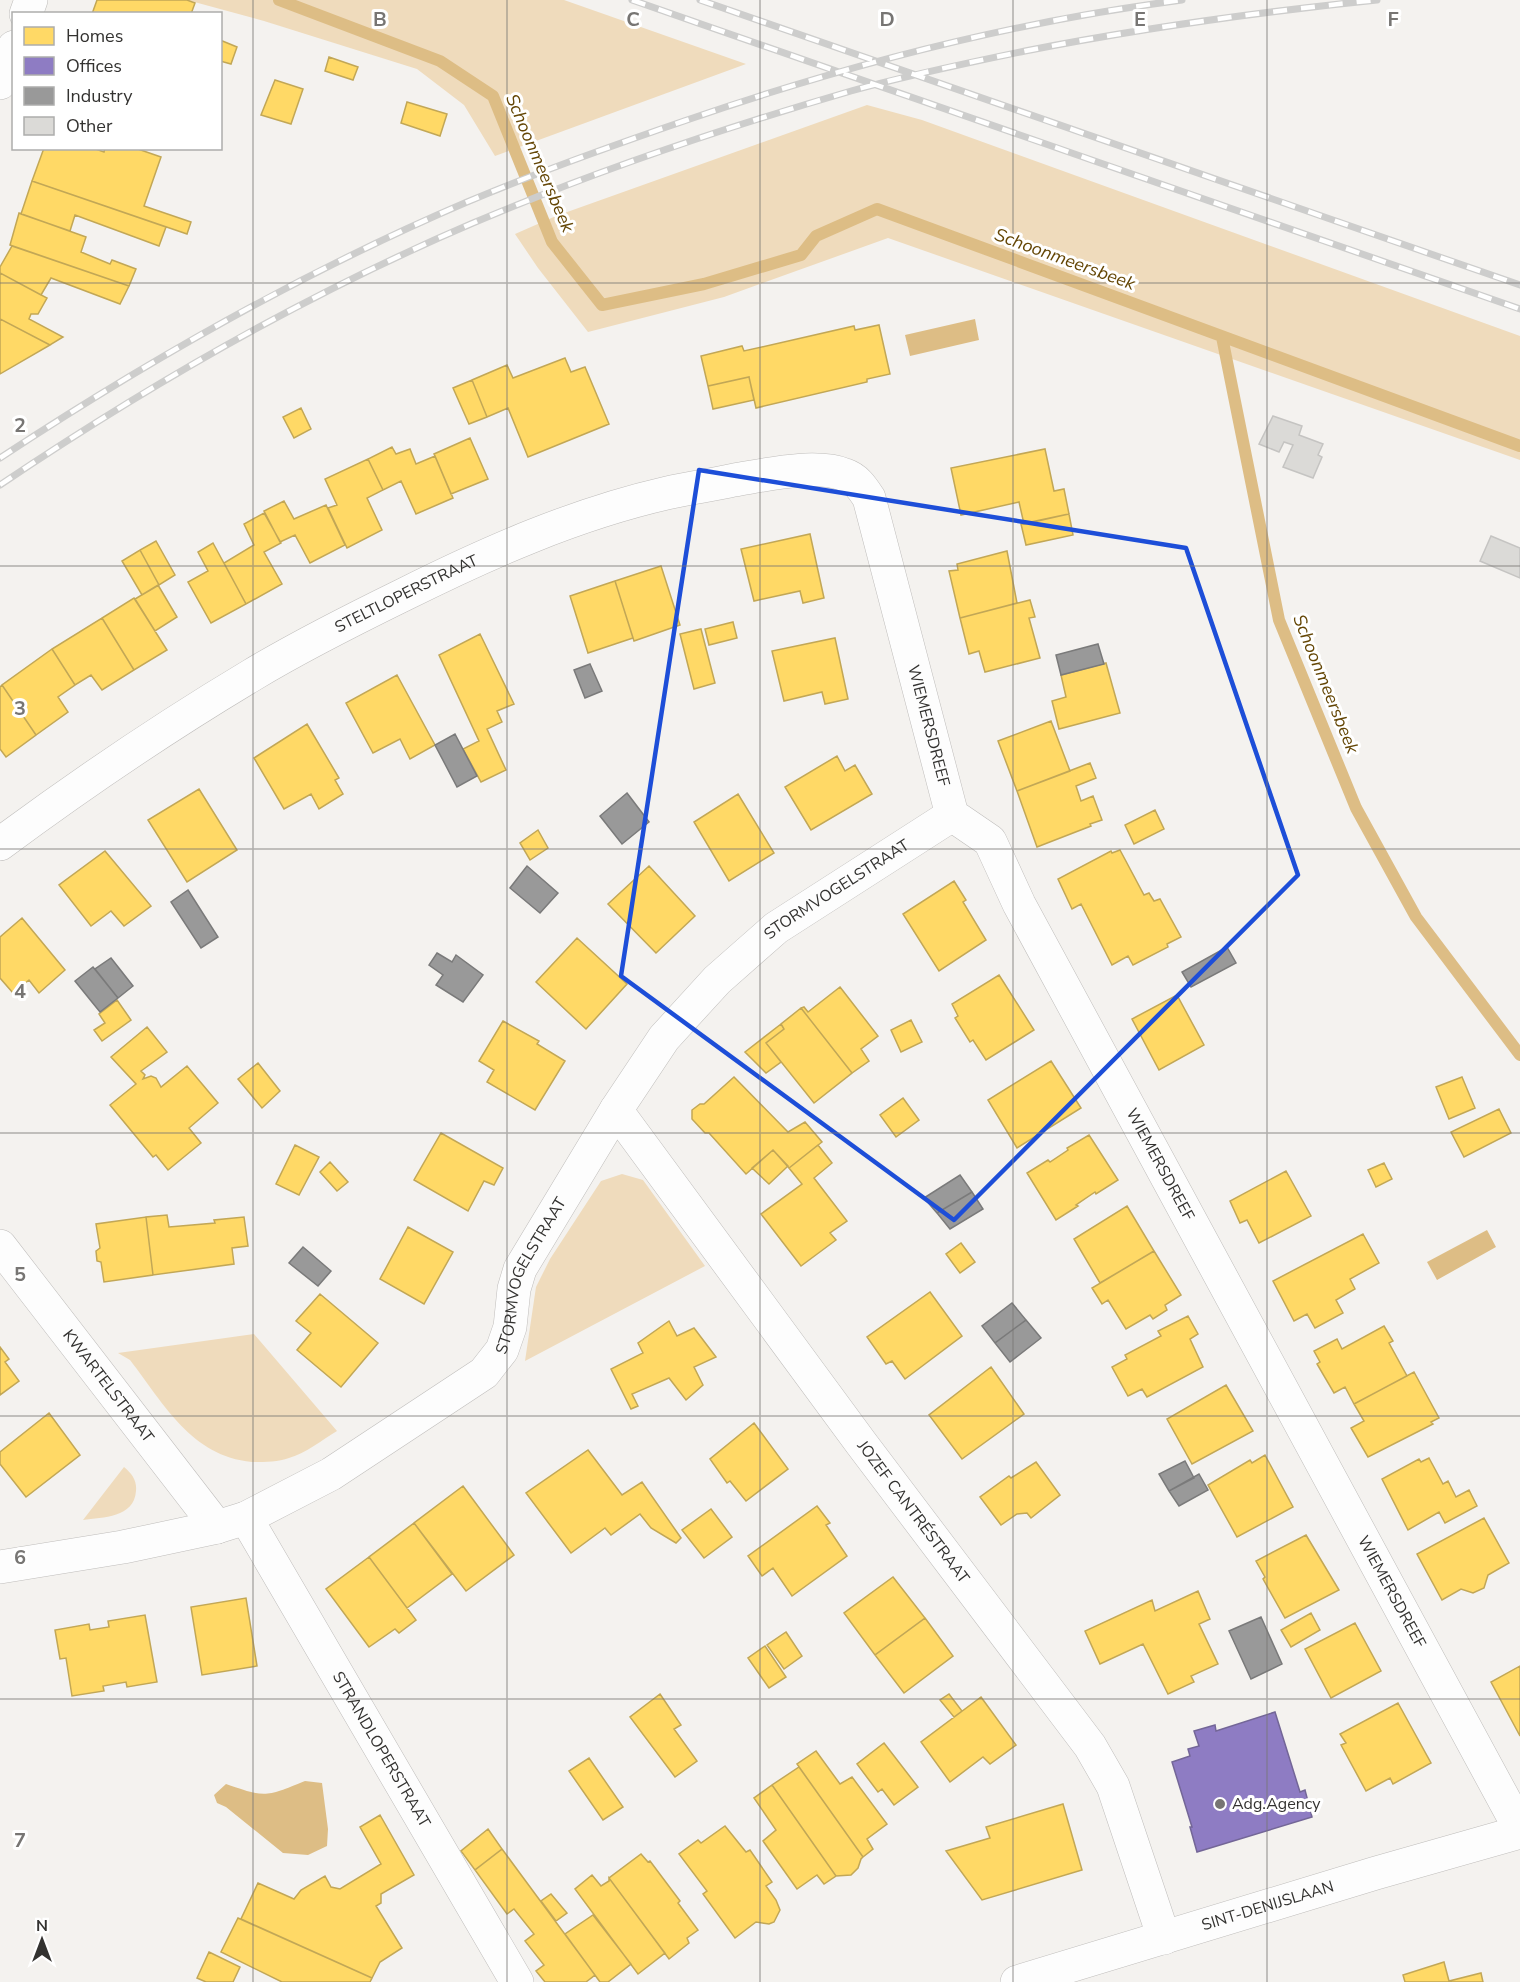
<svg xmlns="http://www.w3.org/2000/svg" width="1520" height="1982" font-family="'Nunito Sans',sans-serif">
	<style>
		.green { fill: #efdbbc }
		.water { fill: #ddbd85 }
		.homes { fill: #ffd966; stroke: #c2a756; stroke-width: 1.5 }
		.offices { fill: #8e7cc3; stroke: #736697; stroke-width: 1.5 }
		.industry { fill: #999; stroke: #7a7a7a; stroke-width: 1.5 }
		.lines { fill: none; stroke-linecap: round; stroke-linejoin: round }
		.stream { stroke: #ddbd85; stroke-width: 12 }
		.building { fill: #dbdad7; stroke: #c5c4c2; stroke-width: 1.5 }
		.street-casing { stroke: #bfbdbb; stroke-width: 34 }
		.secondary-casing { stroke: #bfbdbb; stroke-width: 34 }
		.street { stroke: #fdfdfd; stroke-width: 33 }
		.secondary { stroke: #fdfdfd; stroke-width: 33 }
		.rail-casing { stroke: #cdcdcc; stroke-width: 7 }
		.rail { stroke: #fff; stroke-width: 4.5; stroke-dasharray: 14; stroke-linecap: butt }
		.marked { fill: none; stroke: #1d4ed8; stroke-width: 4.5; stroke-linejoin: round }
		.grid { fill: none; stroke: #777573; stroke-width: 1.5; stroke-opacity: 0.55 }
		.poi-dot { fill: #777573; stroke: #fff; stroke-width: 2 }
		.labels { text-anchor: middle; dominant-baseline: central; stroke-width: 6; stroke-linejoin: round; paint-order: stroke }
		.street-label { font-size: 16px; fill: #333230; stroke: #fff }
		.poi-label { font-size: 16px; fill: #333230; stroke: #fff; text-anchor: start }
		.water-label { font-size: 18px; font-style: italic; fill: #644605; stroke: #fff }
		.grid-label { font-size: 20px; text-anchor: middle; font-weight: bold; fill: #777573; stroke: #fff; stroke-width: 6; stroke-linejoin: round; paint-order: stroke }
	</style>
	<rect width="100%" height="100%" fill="#f4f2ef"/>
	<path class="green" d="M187 0H564L746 64 495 156 464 105 417 69 264 21Z
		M867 105 922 120 1520 336V460L888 238 724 297 588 332 538 268 515 234 556 216Z
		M622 1174 643 1180 705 1266 525 1361 536 1287 550 1259 601 1181Z
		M254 1334 337 1431C322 1440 306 1453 289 1458 278 1462 264 1462 252 1462 191 1456 164 1404 130 1360L118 1353Z
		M124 1467C132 1474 137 1480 136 1491 134 1518 103 1517 83 1520Z"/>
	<path class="water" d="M975 319 979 340 910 356 905 335Z
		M1487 1230 1496 1247 1437 1280 1427 1262Z
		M305 1781 322 1783 328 1829 327 1846 308 1855 283 1853 226 1807 217 1803 214 1795 226 1784C266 1798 266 1797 305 1781Z"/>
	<path class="homes" d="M97 0H187L195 3 191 14H92Z
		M220 40 237 47 231 64 220 61Z
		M329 57 358 67 353 80 325 71Z
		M275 80 303 89 291 124 261 115Z
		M407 102 447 114 440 136 401 123Z
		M44 148H93L104 152 105 148H135L161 157 144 206 191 222 187 234 32 181Z
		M32 181 166 227 159 246 75 215 70 231 21 214Z
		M19 213 86 237 81 252 110 264 112 260 136 269 129 286 10 245Z
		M12 246 129 286 120 304 51 278 41 295 0 273V267Z
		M0 273 47 298 38 314H31L29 319 63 337 50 345 0 319Z
		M0 319 50 345 0 374Z
		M879 325 890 374 867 379V382L756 408 749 377 708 386 701 356 742 346 744 351 854 326 855 330Z
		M565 358 571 372 585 367 609 424 528 457 508 408 487 417 472 380 507 365 513 378Z
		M749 377 754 400 713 409 708 386Z
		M472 380 487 417 469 424 453 388Z
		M301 408 311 429 294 438 283 417Z
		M470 438 488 479 451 494 434 454Z
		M392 447 396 454 410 449 416 464 435 456 453 498 416 514 401 481 383 490 368 459Z
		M1045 449 1054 491 1064 489 1069 514 1024 524 1019 502 961 515 951 468Z
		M368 459 383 490 367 498 382 530 347 548 328 508 337 505 325 479Z
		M284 501 294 519 326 505 345 545 310 563 295 535 280 542 264 511Z
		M264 513 281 543 264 552 282 584 246 604 224 563 254 545 244 524Z
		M1069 514 1073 535 1026 545 1021 524Z
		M810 534 824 598 803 603 800 591 754 601 741 549Z
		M156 541 175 575 159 585 140 550Z
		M213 543 246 604 211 623 188 582 208 571 198 552Z
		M140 550 159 585 142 595 122 561Z
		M1007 551 1017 603 960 618 949 571 958 570 957 564Z
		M661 566 680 625 634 641 615 581Z
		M615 581 633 638 588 653 570 596Z
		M158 585 177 617 155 631 135 599Z
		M134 598 167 650 134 670 102 618Z
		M1030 600 1035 617 1029 618 1040 658 985 672 979 651 969 654 960 618Z
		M102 618 134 670 102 690 91 675 75 685 52 649Z
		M733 622 737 638 709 645 705 629Z
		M701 629 715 683 694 689 680 634Z
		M480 634 514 704 497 711 502 722 487 729 506 770 481 782 463 749 479 741 439 655Z
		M835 638 848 699 825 704 822 692 784 701 772 651Z
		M52 649 75 685 58 697 68 712 36 735 2 685Z
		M1106 663 1120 713 1059 729 1052 701 1066 697 1061 675Z
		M397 675 435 745 410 759 400 739 373 753 346 703Z
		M2 685 36 735 6 757 0 749V687Z
		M1051 721 1070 771 1017 791 998 741Z
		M307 724 339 778 335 780 343 794 319 809 311 794 284 809 254 758Z
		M837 756 845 771 855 765 872 794 811 830 785 787Z
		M1090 763 1096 778 1076 786 1081 801 1093 796 1102 820 1090 824 1091 826 1037 847 1017 791Z
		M199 789 237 850 187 882 148 820Z
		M738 794 774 853 729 881 694 822Z
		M1155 810 1164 829 1134 844 1125 825Z
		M538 830 548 848 530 860 520 843Z
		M1120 850 1144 895 1149 893 1154 901 1160 899 1181 937 1167 944 1168 947 1133 965 1128 956 1112 965 1081 904 1072 909 1058 879 1111 851 1112 853Z
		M105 851 151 906 124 926 111 911 91 926 59 885Z
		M649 866 695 916 656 953 608 904Z
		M954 881 966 900 963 902 986 940 939 971 903 914Z
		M22 918 65 970 39 993 29 980 13 993 0 978V937Z
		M577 938 627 984 586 1029 536 982Z
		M999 975 1034 1030 986 1060 973 1040 970 1042 955 1018 958 1016 952 1004Z
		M840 987 878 1036 861 1049 869 1061 852 1073 801 1008 804 1007 808 1012Z
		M1177 995 1204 1045 1159 1070 1132 1019Z
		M117 1000 131 1020 102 1041 94 1030 105 1023 99 1014Z
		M801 1008 852 1073 814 1103 766 1043 784 1029 781 1024Z
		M911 1020 922 1042 901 1052 891 1030Z
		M503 1021 539 1041 537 1044 565 1061 535 1110 487 1082 494 1070 479 1061Z
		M781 1024 784 1029 766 1043 781 1062 766 1073 745 1052Z
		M147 1027 167 1052 141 1071 145 1075 143 1079 151 1076 156 1078 161 1087 187 1066 218 1103 189 1128 201 1143 168 1170 156 1155 153 1157 110 1105 136 1084 111 1057Z
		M1051 1061 1081 1108 1017 1148 988 1100Z
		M258 1063 280 1091 262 1108 238 1079Z
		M734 1077 788 1132 805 1122 822 1142 789 1168 773 1150 746 1174 709 1133H705L692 1119V1110L700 1104H704Z
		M1462 1077 1475 1108 1449 1119 1436 1087Z
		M903 1098 919 1120 896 1137 880 1115Z
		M1499 1109 1511 1133 1464 1157 1451 1132Z
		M441 1133 503 1168 494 1185 484 1181 468 1211 414 1180Z
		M1089 1135 1118 1180 1096 1194 1095 1192 1076 1205 1078 1206 1056 1220 1027 1173 1048 1160 1050 1162 1068 1150 1067 1148Z
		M295 1145 319 1157 299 1195 276 1184Z
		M818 1145 832 1163 814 1178 847 1221 830 1233 836 1240 801 1266 761 1214 802 1184 789 1168Z
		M773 1150 788 1166 769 1184 752 1168Z
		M330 1162 348 1182 337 1191 320 1172Z
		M1384 1163 1392 1179 1376 1187 1368 1170Z
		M1286 1171 1311 1216 1259 1243 1247 1220 1240 1223 1230 1201Z
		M1127 1206 1154 1251 1100 1283 1074 1239Z
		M167 1215 169 1227 215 1223 214 1220 244 1217 248 1246 232 1248 234 1264 153 1275 146 1217Z
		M146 1217 153 1275 104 1282 101 1262 97 1261 96 1251 100 1248 96 1224Z
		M408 1227 453 1252 424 1304 380 1279Z
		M1363 1234 1379 1263 1350 1279 1355 1289 1336 1300 1343 1313 1315 1328 1307 1314 1294 1321 1273 1281Z
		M961 1243 975 1262 960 1273 946 1254Z
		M1154 1251 1181 1295 1165 1305 1167 1310 1153 1319 1150 1315 1126 1329 1108 1300 1102 1304 1092 1288Z
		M930 1292 962 1336 905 1379 892 1361 886 1364 867 1337Z
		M320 1294 378 1343 341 1387 297 1350 311 1333 296 1321Z
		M1188 1316 1198 1334 1190 1339 1203 1367 1147 1397 1142 1389 1128 1396 1112 1367 1127 1359 1125 1355 1161 1336 1158 1331Z
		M669 1321 677 1336 694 1328 716 1357 694 1367 703 1385 686 1400 669 1378 632 1394 638 1406 631 1409 611 1369 643 1353 638 1343Z
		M1384 1326 1393 1341 1389 1343 1407 1376 1354 1404 1345 1387 1334 1393 1317 1364 1320 1362 1314 1351 1337 1339 1342 1349Z
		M0 1347 9 1359 5 1362 19 1381 0 1395Z
		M991 1367 1024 1414 962 1459 929 1415Z
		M1414 1372 1439 1418 1431 1422 1433 1424 1368 1457 1351 1428 1364 1421 1354 1404Z
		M1226 1385 1253 1431 1192 1464 1167 1419Z
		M49 1413 80 1455 26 1497 0 1464V1452Z
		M754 1423 788 1469 746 1501 730 1481 727 1483 710 1459Z
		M588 1450 622 1495 642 1482 681 1538 676 1543 651 1528 640 1514 611 1535 605 1528 571 1553 526 1493Z
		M1265 1455 1293 1507 1237 1537 1208 1485 1250 1460 1252 1463Z
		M1429 1458 1443 1484 1448 1481 1456 1497 1469 1490 1477 1506 1445 1523 1439 1512 1408 1530 1382 1479 1419 1459 1421 1462Z
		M1036 1462 1060 1495 1031 1518 1027 1513 1017 1514 1001 1525 980 1497 1009 1476 1011 1478Z
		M463 1486 514 1555 466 1591 414 1523Z
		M817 1506 830 1523 826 1525 847 1556 792 1596 773 1568 762 1576 748 1556Z
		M711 1509 732 1537 704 1558 682 1530Z
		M1484 1518 1509 1563 1488 1575 1484 1588 1473 1593 1461 1589 1442 1600 1417 1554Z
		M414 1523 452 1574 407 1608 369 1557Z
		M1306 1535 1339 1590 1285 1618 1263 1579 1265 1577 1256 1561Z
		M369 1557 416 1620 399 1633 395 1629 369 1647 326 1589Z
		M893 1577 925 1618 875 1655 844 1613Z
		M1198 1591 1210 1619 1199 1624 1218 1664 1191 1676 1194 1682 1168 1694 1143 1644 1100 1664 1085 1631 1152 1600 1155 1611Z
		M246 1598 257 1666 202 1675 191 1607Z
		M1311 1613 1320 1630 1291 1647 1281 1630Z
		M145 1615 157 1682 127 1687 126 1682 103 1686 104 1691 72 1696 66 1658 60 1659 55 1630 89 1624 90 1630 109 1627 108 1621Z
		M925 1618 953 1656 904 1693 875 1655Z
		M1355 1623 1381 1671 1331 1698 1305 1649Z
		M786 1632 802 1656 784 1669 767 1645Z
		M765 1646 786 1677 769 1688 748 1658Z
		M1520 1666V1736L1491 1682Z
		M660 1694 681 1725 674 1729 697 1761 675 1777 630 1717Z
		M949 1694 962 1711 954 1717 940 1700Z
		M981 1697 1016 1745 990 1764 983 1757 950 1782 921 1742Z
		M1398 1703 1431 1763 1393 1784 1390 1778 1366 1791 1341 1745 1346 1743 1340 1734Z
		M884 1743 918 1787 894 1805 882 1789 878 1792 857 1764Z
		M816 1751 840 1784 852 1777 887 1824 867 1839 873 1849 863 1857 797 1764Z
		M589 1758 623 1807 603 1820 569 1771Z
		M799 1767 863 1857 861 1859 858 1868 851 1875 836 1876 772 1785Z
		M772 1785 836 1876 824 1884 817 1875 797 1889 763 1841 776 1830 754 1798Z
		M1063 1804 1082 1870 982 1900 946 1851 990 1838 986 1827Z
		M380 1815 414 1875 381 1894V1903L376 1906 402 1948 380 1962 372 1978 241 1919 258 1883 294 1899 301 1890 325 1876 331 1887 340 1889 381 1864 360 1827Z
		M725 1826 746 1852 750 1850 772 1882 766 1886 776 1900 780 1910 774 1922 769 1924 756 1922 735 1938 703 1894 707 1891 679 1854 698 1840 701 1843Z
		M488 1829 502 1849 475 1870 461 1851Z
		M502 1849 595 1975 586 1982H545L536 1971 544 1965 525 1941 534 1934 514 1909 507 1914 475 1870Z
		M641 1854 648 1862 650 1861 680 1901 678 1903 698 1930 687 1938 689 1943 669 1959 609 1878Z
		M592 1875 601 1886 609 1881V1878L665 1953 638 1974 575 1889Z
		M551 1894 567 1913 556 1921 541 1901Z
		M593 1915 631 1964 608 1982H600L565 1934Z
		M238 1918 372 1978 370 1982H282L221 1952Z
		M209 1952 240 1967 233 1982H206L197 1978Z
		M1444 1962 1449 1981 1481 1973 1483 1982H1405L1403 1975Z"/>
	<path class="offices" d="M1275 1712 1300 1792 1305 1790 1312 1817 1197 1852 1190 1827H1192L1172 1762 1190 1756 1188 1749 1199 1746 1194 1731 1215 1725 1216 1731Z"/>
	<path class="industry" d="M1098 644 1104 664 1061 675 1056 655Z
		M590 664 602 691 585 698 574 670Z
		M455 734 477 776 457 787 435 745Z
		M627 793 649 822 622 844 600 816Z
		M527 866 558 893 540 913 510 888Z
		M188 890 218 937 201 948 171 902Z
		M1227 947 1236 963 1191 987 1182 972Z
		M437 953 452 962 456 955 483 975 463 1002 436 985 443 975 429 965Z
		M111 958 133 986 118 998 95 969Z
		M93 967 118 998 100 1012 75 981Z
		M960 1175 972 1192 937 1213 924 1198Z
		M972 1192 983 1209 950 1229 937 1213Z
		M303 1247 331 1271 318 1286 289 1263Z
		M1012 1303 1026 1320 995 1343 982 1326Z
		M1026 1320 1041 1338 1010 1362 995 1343Z
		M1185 1461 1194 1478 1169 1491 1159 1474Z
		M1199 1474 1208 1490 1179 1506 1169 1491Z
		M1261 1617 1282 1664 1251 1679 1229 1631Z"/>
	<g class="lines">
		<path class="stream" d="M279 0 440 61 493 96 552 242 602 305 704 284 801 255 816 236 877 209 1520 446
			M1222 337 1279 620 1356 808 1416 917 1520 1055"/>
	</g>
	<path class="building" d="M1273 416 1302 426 1299 435 1323 444 1318 455 1322 457 1313 478 1283 467 1293 445 1284 442 1279 452 1259 444Z
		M1491 536 1520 548V578L1480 561Z"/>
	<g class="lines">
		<defs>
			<g id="street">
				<path id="s1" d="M0 844C81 784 165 727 252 675 300 646 352 620 403 595 487 553 575 514 667 493 689 488 712 485 734 480 765 475 816 463 845 475 857 479 863 489 869 498L952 815 990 841 1019 904 1520 1829"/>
				<path id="s2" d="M616 1110 861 1443 1090 1746 1113 1786 1164 1938"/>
				<path id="s3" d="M0 1246 217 1527"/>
				<path id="s4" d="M246 1518 517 1982"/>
				<path id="s5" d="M0 1567 123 1547 217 1527 246 1518 331 1474 484 1373 502 1350 510 1327 514 1289 520 1269 616 1110 664 1038 717 980 776 928 952 815"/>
			</g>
			<g id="secondary">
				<path d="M26 14 31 0"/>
				<path d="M0 83 14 47"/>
				<path id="s6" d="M1017 1982 1376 1873 1520 1832"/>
			</g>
		</defs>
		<use href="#street" class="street-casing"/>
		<use href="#secondary" class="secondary-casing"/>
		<use href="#street" class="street"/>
		<use href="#secondary" class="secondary"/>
		<defs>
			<path id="rail" d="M632 0 1520 309
				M700 0 1520 285
				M0 458C149 360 303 272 467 202 538 172 611 146 684 121 846 65 1012 22 1182 0
				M0 485C150 384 307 294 473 223 596 171 723 128 851 91 908 75 967 63 1025 51 1142 28 1259 12 1377 0"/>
		</defs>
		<use href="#rail" class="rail-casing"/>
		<use href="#rail" class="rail"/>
	</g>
	<path class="marked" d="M699 470 1186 548 1298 875 954 1220 621 976Z"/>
	<path class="grid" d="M253 0V1982M507 0V1982M760 0V1982M1013 0V1982M1267 0V1982M0 283H1520M0 566H1520M0 849H1520M0 1133H1520M0 1416H1520M0 1699H1520"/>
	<circle class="poi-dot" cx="1220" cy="1804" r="6"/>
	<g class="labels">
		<g class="street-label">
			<text stroke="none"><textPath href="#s1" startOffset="478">STELTLOPERSTRAAT</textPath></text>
			<text stroke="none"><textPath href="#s1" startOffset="1208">WIEMERSDREEF</textPath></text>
			<text stroke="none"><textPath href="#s5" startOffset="1144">STORMVOGELSTRAAT</textPath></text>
			<text stroke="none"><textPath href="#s1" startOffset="1712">WIEMERSDREEF</textPath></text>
			<text stroke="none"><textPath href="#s5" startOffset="640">STORMVOGELSTRAAT</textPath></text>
			<text stroke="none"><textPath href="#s3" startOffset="177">KWARTELSTRAAT</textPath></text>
			<text stroke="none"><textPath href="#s2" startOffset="500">JOZEF CANTRÉSTRAAT</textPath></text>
			<text stroke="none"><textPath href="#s1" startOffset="2198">WIEMERSDREEF</textPath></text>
			<text stroke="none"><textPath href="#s4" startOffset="268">STRANDLOPERSTRAAT</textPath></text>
			<text stroke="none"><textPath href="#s6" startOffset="262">SINT-DENIJSLAAN</textPath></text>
		</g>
		<g class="poi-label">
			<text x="1232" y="1804">Adg.Agency</text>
		</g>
		<g class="water-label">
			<text transform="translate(540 163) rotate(67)">Schoonmeersbeek</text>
			<text transform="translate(1065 259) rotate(20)">Schoonmeersbeek</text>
			<text transform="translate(1326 684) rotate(68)">Schoonmeersbeek</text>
		</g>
	</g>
	<g class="grid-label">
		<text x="380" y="26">B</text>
		<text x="633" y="26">C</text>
		<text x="887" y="26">D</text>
		<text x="1140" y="26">E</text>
		<text x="1393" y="26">F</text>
		<text x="20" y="432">2</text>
		<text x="20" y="715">3</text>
		<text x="20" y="998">4</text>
		<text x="20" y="1281">5</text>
		<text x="20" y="1564">6</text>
		<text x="20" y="1847">7</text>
	</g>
	<rect x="12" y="12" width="210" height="138" fill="#ffffff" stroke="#adadac" stroke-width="1.5"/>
	<rect x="24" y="27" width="30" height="18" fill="#ffd966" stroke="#adadac" stroke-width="1.5"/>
	<text x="66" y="42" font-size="18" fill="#333230">Homes</text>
	<rect x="24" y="57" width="30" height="18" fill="#8e7cc3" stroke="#adadac" stroke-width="1.5"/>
	<text x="66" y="72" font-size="18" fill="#333230">Offices</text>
	<rect x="24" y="87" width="30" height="18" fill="#999999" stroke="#adadac" stroke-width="1.5"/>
	<text x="66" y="102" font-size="18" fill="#333230">Industry</text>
	<rect x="24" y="117" width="30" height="18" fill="#dbdad7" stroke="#adadac" stroke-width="1.5"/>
	<text x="66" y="132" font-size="18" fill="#333230">Other</text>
	<g transform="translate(42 1940)" stroke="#ffffff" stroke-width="4.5" paint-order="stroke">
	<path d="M0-4.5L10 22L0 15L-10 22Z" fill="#333230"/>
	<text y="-9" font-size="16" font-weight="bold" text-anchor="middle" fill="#333230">N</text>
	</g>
</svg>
